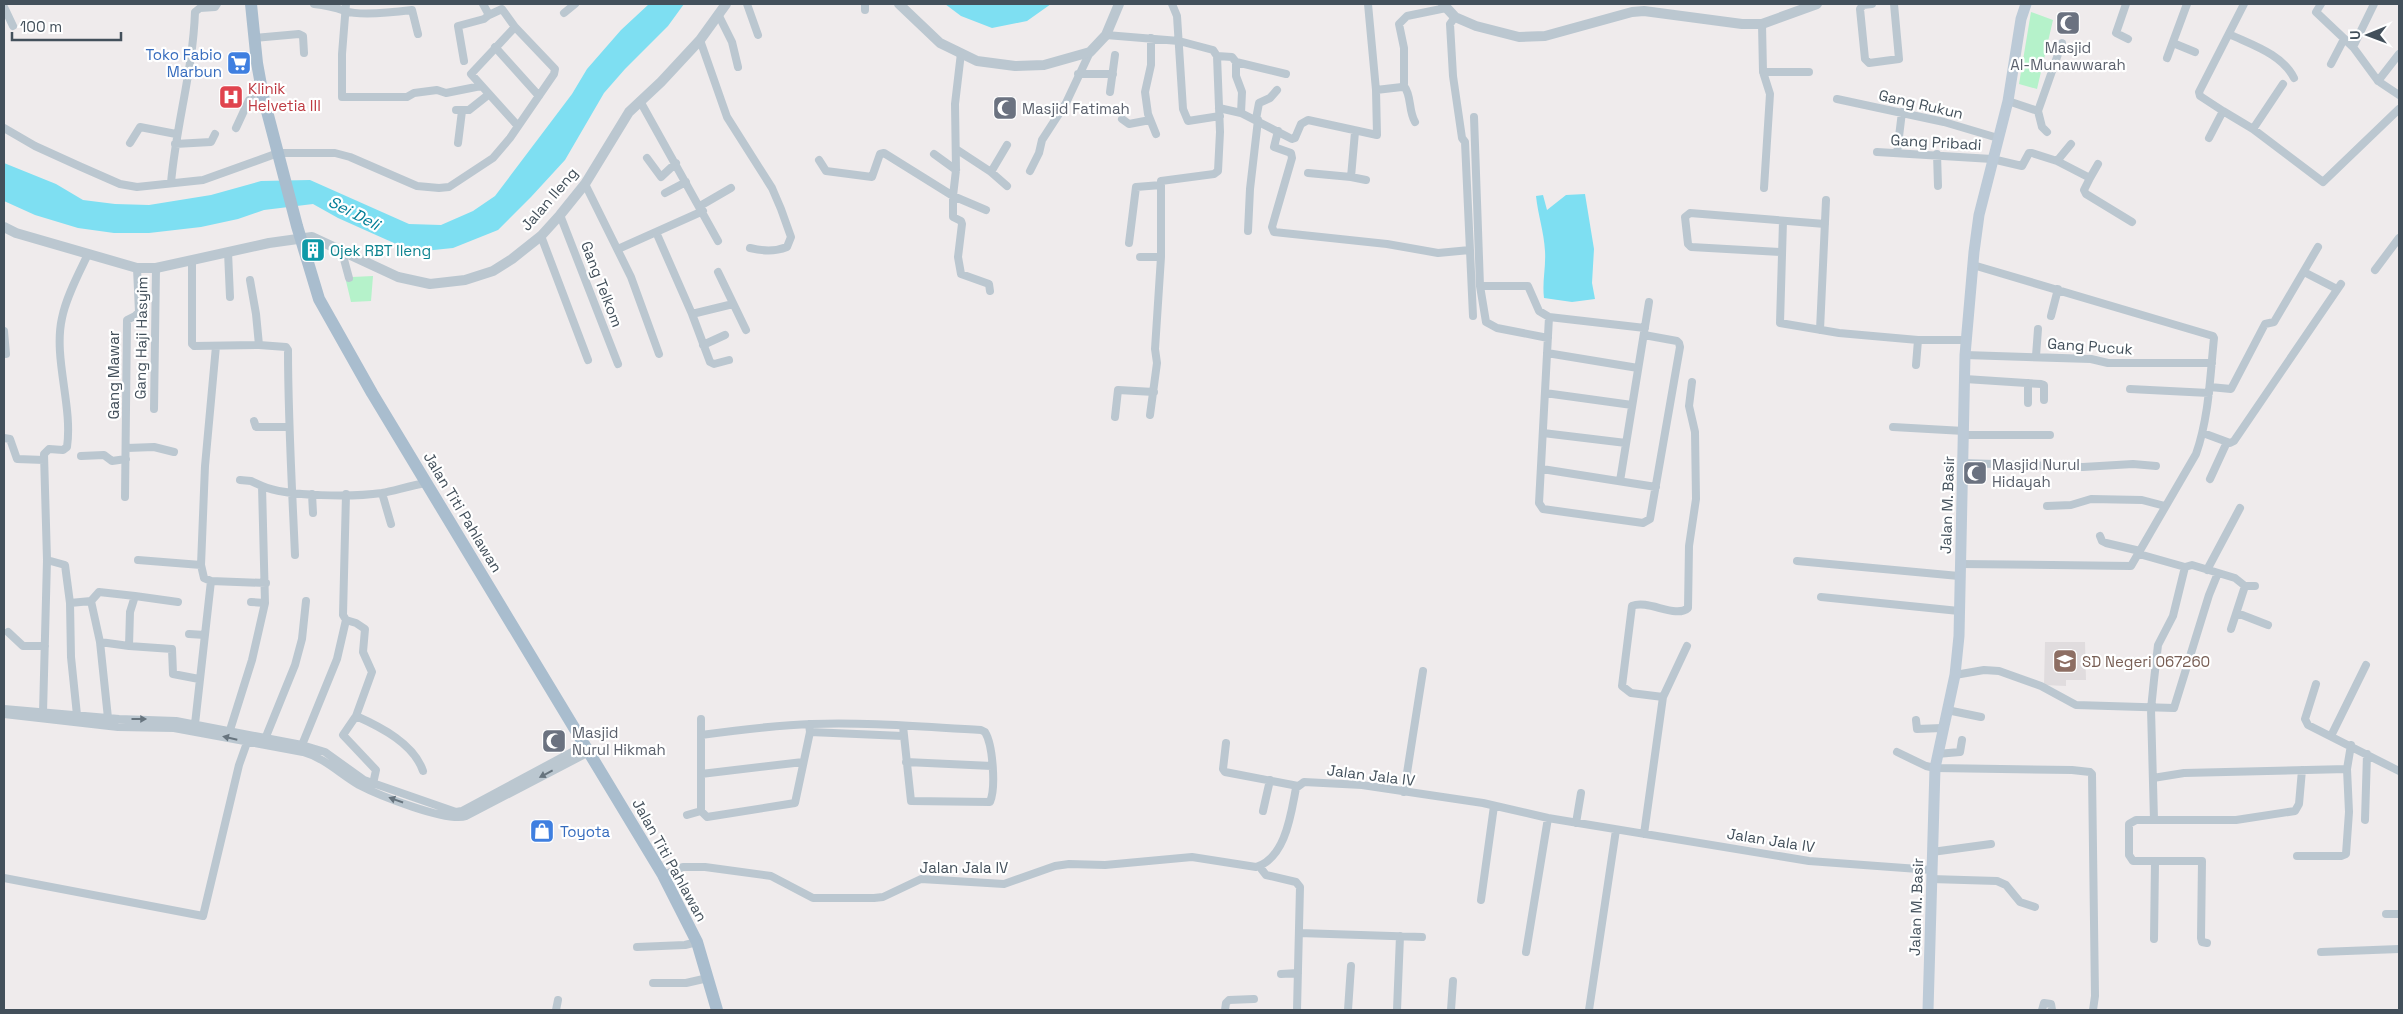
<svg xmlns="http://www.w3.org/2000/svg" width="2403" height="1014" font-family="'Space Grotesk',sans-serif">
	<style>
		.education { fill: #e0dcde }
		.green { fill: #b5f2ca }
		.water { fill: #7edff2 }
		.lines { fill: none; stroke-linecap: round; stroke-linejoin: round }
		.minor { stroke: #bbc7d0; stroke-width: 8 }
		.tertiary { stroke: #bbc7d0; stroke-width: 10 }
		.secondary { stroke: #bccad7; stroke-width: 11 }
		.primary { stroke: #a9bdce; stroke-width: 12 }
		.oneway { fill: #67747e }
		.labels { text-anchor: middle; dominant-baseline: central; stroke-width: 4.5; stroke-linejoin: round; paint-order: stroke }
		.worship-label { font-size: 15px; fill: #5b616d; stroke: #fff; text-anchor: start }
		.shop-label { font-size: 15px; fill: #366cbe; stroke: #fff; text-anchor: end }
		.health-label { font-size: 15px; fill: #be3a42; stroke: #fff; text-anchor: start }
		.street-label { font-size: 15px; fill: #43505b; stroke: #fff }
		.culture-label { font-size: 15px; fill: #0d838f; stroke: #fff; text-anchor: start }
		.education-label { font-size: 15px; fill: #785e54; stroke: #fff; text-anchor: start }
		.water-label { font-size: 16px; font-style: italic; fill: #037f98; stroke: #fff }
	</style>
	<rect width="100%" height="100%" fill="#efebec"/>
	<path class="education" d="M2045 642H2085L2086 680H2066V686L2044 685Z"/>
	<path class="green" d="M2031 12 2053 20 2037 89 2019 84Z
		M373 276 371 301 351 302 346 281 352 277Z"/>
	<path class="water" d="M649 4H684L668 26 625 69 604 93 565 160 531 197 498 230 453 248 414 252 338 218 313 204 264 210 238 219 201 227 149 233H114L78 228 35 215 4 201V163L56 184 83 200 115 204 149 205 211 195 261 181 310 180 409 224 441 225 473 211 495 196 572 94 587 69 621 30Z
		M945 4H1051L1027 21 992 28 961 16Z
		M1585 194 1594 249 1592 283 1595 299 1572 302 1544 298C1542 282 1546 268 1545 251 1544 232 1538 215 1536 196L1543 195 1547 210 1566 195Z"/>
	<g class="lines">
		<path class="minor" d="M314 4C325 5 334 7 345 11 360 16 396 12 412 10L418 34
			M346 4 342 54V97H407L414 93 437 90 446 93 481 86
			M747 4 758 35
			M865 4V10
			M1172 4 1177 16 1183 109 1188 121 1220 116
			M1872 4 1863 5 1860 9 1865 59 1869 63 1899 59 1894 4
			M2126 4 2116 33 2128 39
			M2321 4 2316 12 2353 47 2378 81 2399 95
			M4 7 13 26
			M564 13 575 4
			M718 14 732 42 738 67
			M1455 17 1450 24 1453 76 1462 138 1465 142 1473 316
			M1762 24 1763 72 1770 94 1764 188
			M515 27 471 74 517 125
			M2229 34C2252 45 2282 54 2294 78
			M1106 35 1179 41 1213 50 1217 56 1220 132 1218 171 1214 174 1161 181V257L1155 349 1157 363 1150 415
			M254 38 299 34 303 36 304 53
			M1151 38V65L1145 92 1148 114 1156 134
			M700 40 727 117 772 188 781 209 791 237 787 247C774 252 763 251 750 248
			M2173 43 2195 52
			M495 47 539 96
			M2353 47 2374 4
			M1217 56 1232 57 1236 62 1286 74
			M2167 58 2187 4
			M464 61 458 26 484 19 489 15
			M1236 62V76L1242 92 1241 113
			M2331 64 2344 39
			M1763 72H1809
			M1078 74H1113
			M2378 81 2399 54
			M1404 86C1412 96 1408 110 1415 122
			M1376 90 1402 87 1404 84V48L1399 24 1407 16 1446 8
			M1110 92 1115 55
			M1837 99 1944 122 1998 138
			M640 101 718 241
			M2008 101 2038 111 2062 43
			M1219 108 1241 113 1292 139 1295 138 1301 124 1308 120 1377 135 1376 90 1368 4
			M456 110H469L488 95
			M2038 111 2042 127 2047 132
			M2223 111 2200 96 2199 92 2244 4
			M1474 117 1480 286 1486 322 1497 328 1548 338
			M1122 119 1129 124 1150 120
			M1256 119 1259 103 1270 98 1277 90
			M4 128 35 146 79 166 120 184 137 187 203 180 278 153H335L350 157 417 186 439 188 449 187 493 158 510 138 554 74 555 69 515 27 502 9 489 15 483 4
			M236 128 249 100 263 96
			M2253 129 2283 84
			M1278 131 1274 147 1291 153 1292 158 1272 227 1274 232 1387 244 1438 253 1470 250
			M1355 132 1351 177 1366 180
			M2209 138 2223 111 2253 129 2323 182 2399 109
			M130 143 140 127 176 134
			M458 143 462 111
			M175 144 211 142 215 134
			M956 149 991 172 1007 145
			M1877 152 1992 159 2022 166 2029 153H2032L2057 161 2090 178 2084 190 2086 194 2132 222
			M1897 153 1902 112
			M934 154 956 170
			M1937 154 1938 186
			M647 158 661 177 676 163
			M819 160 826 171 872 177 880 154 884 153 953 196 956 170 955 104 961 53
			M2057 161 2071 144
			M1030 171 1039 153 1042 140 1066 103 1090 52
			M991 172 1007 186
			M1308 173 1351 177
			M2090 178 2098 164
			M171 183C176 125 193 70 195 12L200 8 215 7 217 4
			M585 184 631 277 659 354
			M665 193 686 182
			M700 206 731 188
			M986 210 953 196V217L961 221 962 224 958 257 961 274 989 284 990 291
			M560 215 618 364
			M1783 221 1780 323 1839 333 1918 340H1966
			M1248 231 1250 189 1258 120
			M656 232 692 314 710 362 714 364 729 360
			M541 236 588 360
			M1129 243 1136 187 1161 185
			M618 249 703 211
			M228 252 230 297
			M342 252 349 278
			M1781 252 1691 247 1688 244 1685 217 1690 213 1825 224
			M1140 257H1161
			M192 261V344L194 346 259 345 286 347 288 350C288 419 292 486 295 555
			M2375 270 2399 238
			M718 272 746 330
			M2304 272 2337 289
			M250 280 256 314 259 345
			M1480 286H1528L1539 311 1549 317 1645 328
			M692 314 733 304
			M2051 316 2058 289
			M1549 317 1539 503 1543 509 1643 523 1650 519 1680 347 1679 343 1677 341 1644 335
			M1820 330 1826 200
			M4 331 6 354
			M703 345 725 335
			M216 346 205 466 201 565 204 578 211 581 266 583
			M1547 353 1638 368
			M1965 355 2091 359 2108 363H2212
			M2036 356 2038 329
			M1916 365 1918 340
			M1965 379 2041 384 2044 385V400
			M2028 383V403
			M2210 387 2231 389 2265 324 2274 322 2318 247
			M2130 389 2209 393
			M1545 393 1632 405
			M154 409 156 268
			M1115 417 1118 390 1154 392
			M254 421 256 427H288
			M1893 427 1964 431
			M1543 433 1626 443
			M2203 433 2230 443 2234 441 2341 284
			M1964 435H2050
			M4 438 10 439 17 459 44 460
			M127 448 154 447 174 452
			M81 456 104 455 112 461 126 459
			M1963 463 2083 467 2133 464 2156 466
			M1542 469 1656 487
			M2210 479 2227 442
			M240 480 251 481 262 486
			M1620 481 1649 302
			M382 493 391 524
			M312 494 313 513
			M346 494 343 615 346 620 356 623 365 629 363 652 372 672 356 716 343 735 376 770 373 784
			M125 497 127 320 135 316 139 312 137 268
			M2047 506 2071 505 2091 499 2142 500 2165 506
			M2100 536 2102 541 2106 543 2140 551
			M2139 554 2185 567 2192 565 2202 568 2235 578 2245 586H2255
			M47 560 65 565 70 603 91 601 99 592 135 596
			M138 560 201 565
			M1797 561 1959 576
			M1960 564 2131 566 2196 454C2209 417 2210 377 2214 338L2213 336 1973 265
			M2207 570 2240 508
			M1821 597 1959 611
			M91 601 100 642 129 646
			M178 602 135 596 130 612 129 646 172 649 173 674 199 679
			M251 602 265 603
			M70 603 71 657 77 715
			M2237 613 2268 625
			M2231 629 2245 586
			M8 632 23 646H45
			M189 634 205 635
			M100 642 108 718
			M1955 675 1984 670 1999 671 2041 686 2076 705 2174 708 2209 595 2218 573
			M2316 684 2305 719 2308 725 2399 771
			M1663 697 1687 646
			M4 709 119 719 176 721 302 745 325 752 364 780 456 812 462 811 585 745
			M1947 710 1981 717
			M43 713 47 560 44 454 49 449 63 450 67 447C73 406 53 358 62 318 66 297 79 273 88 254
			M4 714 118 727 174 728 303 752C325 758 340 774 359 785 378 795 448 823 466 816L589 752
			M356 716C381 727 414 744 423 771
			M701 719V811L707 817 795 803 810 732 809 724
			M1916 720 1917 729 1942 728
			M195 724 211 581
			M230 730 252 660 265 603 262 486C287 497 354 497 382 493 397 490 412 485 427 483
			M810 732 903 736
			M701 735C738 730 775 725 812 724 868 722 924 727 981 730L985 732C993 745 996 788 990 802L911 801 903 726
			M2331 736 2366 665
			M265 739 295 665 302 639 306 601
			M1226 743 1223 769 1225 772 1298 786
			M302 745 337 659 346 620
			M1897 752 1926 766 1935 768 2072 770 2090 772 2092 774 2095 996 2093 1010
			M1937 754 1960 752 1962 740
			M906 762 992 766
			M701 774 803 762
			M2153 778 2184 773 2347 769
			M1404 792 1423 671
			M1263 811 1270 780
			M687 815 701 811
			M2154 820 2151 709 2154 680 2158 645 2173 616 2185 567
			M2365 820 2367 754
			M1576 823 1581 793
			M1644 834 1663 697 1631 693 1622 686 1632 606C1648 599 1676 619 1688 608L1689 546 1696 499 1695 432 1689 406 1692 382
			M1932 852 1991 844
			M2297 856H2341L2346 854 2349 812 2347 769 2351 745
			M1259 866 1266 875 1296 882 1300 887 1297 1010
			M663 875 683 867H705L771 876 813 898H874L883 897 921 879 1004 884 1055 866 1069 864 1105 865 1192 857 1256 867C1286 858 1291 813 1296 788L1304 782 1362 785 1483 803 1548 818 1809 861 1932 870
			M4 878 203 916 239 765 249 737
			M1931 879 1997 881 2006 885 2020 902 2035 907
			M1481 900 1494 806
			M2386 914H2399
			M1299 933 1422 937
			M2154 939 2155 862
			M2207 943 2202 942 2201 938 2202 861H2133L2129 855V824L2136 820H2236L2295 811 2299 804 2302 770
			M637 947 685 945 697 942
			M1526 952 1548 818
			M2321 952 2399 949
			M1281 974 1298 973
			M653 983H686L708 978
			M556 1010 558 1000
			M1225 1010 1226 1003 1229 1000 1254 999
			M1348 1010 1351 966
			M1397 1010 1400 936
			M1451 1010 1453 981
			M1589 1010 1616 830
			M2042 1010 2044 1003 2051 1004 2052 1010"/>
		<path class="tertiary" d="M899 4 940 43 977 61 1015 66 1044 65 1090 52 1106 35 1119 4
			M1443 4 1455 17 1476 26 1519 37 1545 36 1632 12 1644 11 1742 24H1762L1817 4
			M4 227 16 233 137 268H156L269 243 312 237 398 277 430 284 465 280 493 271 512 259 541 236 560 215 585 184 629 112 661 82 700 40 726 4"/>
		<path class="secondary" d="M1928 1010 1935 768 1955 675 1959 636 1965 355 1974 252 1979 215 2008 101 2021 19 2026 4"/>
		<path class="primary" d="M251 4 257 63 263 96 297 226 319 299 372 393 663 875 697 942 717 1010"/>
	</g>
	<defs><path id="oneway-solid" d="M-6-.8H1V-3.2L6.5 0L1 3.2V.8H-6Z" transform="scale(1.25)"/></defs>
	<g class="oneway">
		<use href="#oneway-solid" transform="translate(139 719)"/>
		<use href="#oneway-solid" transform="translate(230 738) rotate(-167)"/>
		<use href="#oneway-solid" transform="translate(546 774) rotate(152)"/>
		<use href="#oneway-solid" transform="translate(396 800) rotate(-161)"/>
	</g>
	<defs>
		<symbol id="mosque-square" viewBox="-11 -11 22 22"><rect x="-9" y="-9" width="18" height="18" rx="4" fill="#6b7280" stroke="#fff"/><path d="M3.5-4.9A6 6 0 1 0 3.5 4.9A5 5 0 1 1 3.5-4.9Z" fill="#fff"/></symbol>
		<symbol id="supermarket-square" viewBox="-11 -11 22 22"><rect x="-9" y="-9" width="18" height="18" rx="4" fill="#3f7fe0" stroke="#fff"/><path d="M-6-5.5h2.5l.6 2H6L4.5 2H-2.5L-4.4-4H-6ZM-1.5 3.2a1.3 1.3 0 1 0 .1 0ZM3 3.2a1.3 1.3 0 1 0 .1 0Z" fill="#fff"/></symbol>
		<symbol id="hospital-square" viewBox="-11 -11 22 22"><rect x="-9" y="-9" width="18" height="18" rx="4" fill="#e0444e" stroke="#fff"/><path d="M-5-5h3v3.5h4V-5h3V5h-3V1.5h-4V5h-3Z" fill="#fff"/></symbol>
		<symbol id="building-square" viewBox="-11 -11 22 22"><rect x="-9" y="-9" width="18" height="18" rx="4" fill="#0f9aa8" stroke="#fff"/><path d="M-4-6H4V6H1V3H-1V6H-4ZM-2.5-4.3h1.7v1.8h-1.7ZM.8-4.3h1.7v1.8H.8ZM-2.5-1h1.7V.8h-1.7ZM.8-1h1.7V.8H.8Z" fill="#fff"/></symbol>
		<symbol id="school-square" viewBox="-11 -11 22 22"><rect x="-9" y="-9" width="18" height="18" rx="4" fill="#8d6e63" stroke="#fff"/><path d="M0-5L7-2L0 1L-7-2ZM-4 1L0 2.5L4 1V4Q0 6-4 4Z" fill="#fff"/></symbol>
		<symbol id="shop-square" viewBox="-11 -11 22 22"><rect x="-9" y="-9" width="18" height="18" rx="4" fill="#3f7fe0" stroke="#fff"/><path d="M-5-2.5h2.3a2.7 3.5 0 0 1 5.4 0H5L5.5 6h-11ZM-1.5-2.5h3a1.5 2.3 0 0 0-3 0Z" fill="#fff"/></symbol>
	</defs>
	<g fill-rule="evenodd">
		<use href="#mosque-square" x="2054" y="9" width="28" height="28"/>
		<use href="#supermarket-square" x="225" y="49" width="28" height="28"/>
		<use href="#hospital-square" x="217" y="83" width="28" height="28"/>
		<use href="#mosque-square" x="991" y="94" width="28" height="28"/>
		<use href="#building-square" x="299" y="236" width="28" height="28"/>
		<use href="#mosque-square" x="1961" y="459" width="28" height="28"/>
		<use href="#school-square" x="2051" y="647" width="28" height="28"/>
		<use href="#mosque-square" x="540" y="727" width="28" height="28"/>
		<use href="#shop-square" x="528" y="817" width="28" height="28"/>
	</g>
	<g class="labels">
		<g class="worship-label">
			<text x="2068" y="47" text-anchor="middle">Masjid<tspan x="2068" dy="17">Al-Munawwarah</tspan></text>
			<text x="1022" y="108">Masjid Fatimah</text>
			<text x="1992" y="464">Masjid Nurul<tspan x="1992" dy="17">Hidayah</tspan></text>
			<text x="572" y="732">Masjid<tspan x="572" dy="17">Nurul Hikmah</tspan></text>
		</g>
		<g class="shop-label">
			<text x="222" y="54">Toko Fabio<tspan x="222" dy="17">Marbun</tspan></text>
			<text x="560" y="831" text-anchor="start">Toyota</text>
		</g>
		<g class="health-label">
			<text x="248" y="88">Klinik<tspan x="248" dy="17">Helvetia III</tspan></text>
		</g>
		<g class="street-label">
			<text transform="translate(1921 104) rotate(13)">Gang Rukun</text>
			<text transform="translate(1936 142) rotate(3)">Gang Pribadi</text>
			<text transform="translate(549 199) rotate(-49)">Jalan Ileng</text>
			<text transform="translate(602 284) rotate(69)">Gang Telkom</text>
			<text transform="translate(141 338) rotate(-89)">Gang Haji Hasyim</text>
			<text transform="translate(2090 346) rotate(4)">Gang Pucuk</text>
			<text transform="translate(113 375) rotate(-90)">Gang Mawar</text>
			<text transform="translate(1947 505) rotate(-88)">Jalan M. Basir</text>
			<text transform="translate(463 512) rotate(59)">Jalan Titi Pahlawan</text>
			<text transform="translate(1371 775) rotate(7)">Jalan Jala IV</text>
			<text transform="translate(1771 840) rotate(9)">Jalan Jala IV</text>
			<text transform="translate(670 860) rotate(61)">Jalan Titi Pahlawan</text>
			<text x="964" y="867">Jalan Jala IV</text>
			<text transform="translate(1916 907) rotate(-88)">Jalan M. Basir</text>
		</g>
		<g class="culture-label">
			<text x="330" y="250">Ojek RBT Ileng</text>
		</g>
		<g class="education-label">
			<text x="2082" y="661">SD Negeri 067260</text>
		</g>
		<g class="water-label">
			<text transform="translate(354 213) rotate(27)">Sei Deli</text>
		</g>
	</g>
	<rect width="2403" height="1014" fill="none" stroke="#43505b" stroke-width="10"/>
	<g transform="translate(2368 35) rotate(269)" stroke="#ffffff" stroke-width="4" paint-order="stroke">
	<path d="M0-4L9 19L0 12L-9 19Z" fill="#43505b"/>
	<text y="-8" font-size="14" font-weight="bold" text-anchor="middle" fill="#43505b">U</text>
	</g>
	<path d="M12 32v8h109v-8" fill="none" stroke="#43505b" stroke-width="2.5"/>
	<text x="20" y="32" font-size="15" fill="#43505b" stroke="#ffffff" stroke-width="4" paint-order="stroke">100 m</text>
</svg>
